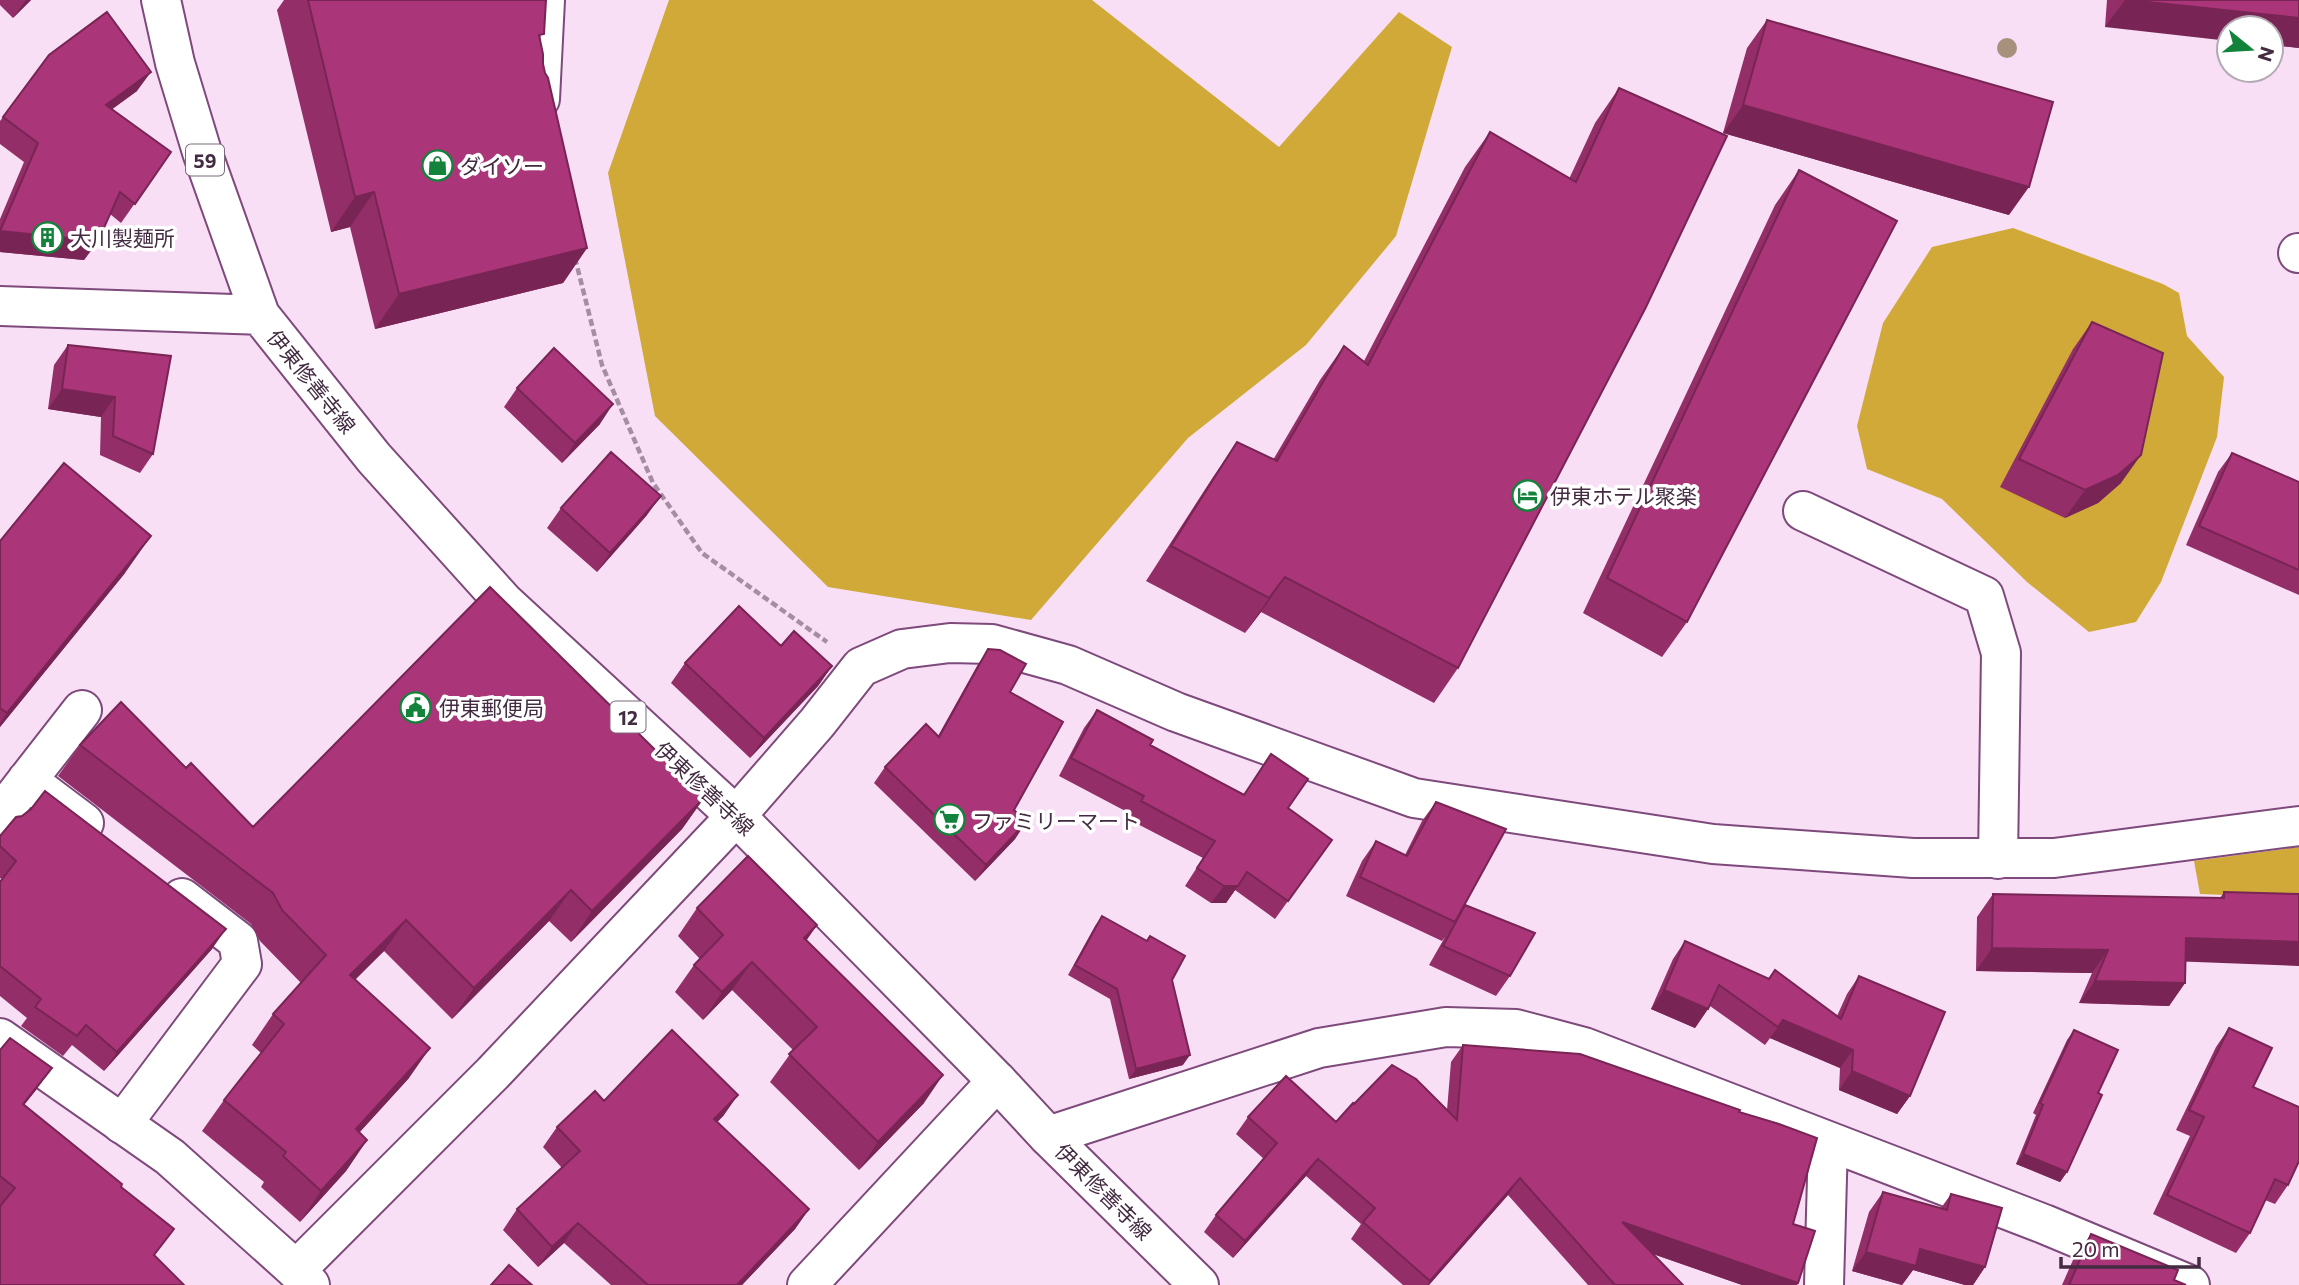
<svg xmlns="http://www.w3.org/2000/svg" width="2299" height="1285" font-family="Commissioner,'Noto Sans JP',sans-serif">
	<style>
		.forest { fill: #d0a938 }
		.lines { fill: none; stroke-linecap: round; stroke-linejoin: round }
		.street-casing { stroke: #7e497b; stroke-width: 42 }
		.secondary-casing { stroke: #7e497b; stroke-width: 42 }
		.primary-casing { stroke: #7e497b; stroke-width: 42 }
		.path { stroke: #a58da3; stroke-width: 4.5; stroke-dasharray: 7 3.5; stroke-linecap: butt }
		.street { stroke: #fff; stroke-width: 38 }
		.secondary { stroke: #fff; stroke-width: 38 }
		.primary { stroke: #fff; stroke-width: 38 }
		.tree { fill: #a8917c }
		.wall { fill: #932e68 }
		.shaded-wall { fill: #782555 }
		.building { fill: #ab3579; stroke: #782555; stroke-width: 2 }
		.labels { text-anchor: middle; dominant-baseline: central; stroke-width: 7; stroke-linejoin: round; paint-order: stroke }
		.shield { fill: #fff; stroke: #7b6b7a; stroke-width: 2 }
		.shield-label { font-size: 19px; font-weight: bold; fill: #432b41 }
		.poi-label { font-size: 21px; fill: #432b41; stroke: #fff; text-anchor: start }
		.street-label { font-size: 21px; fill: #432b41; stroke: #fff }
	</style>
	<rect width="100%" height="100%" fill="#f8dff6"/>
	<path class="forest" d="M669 0H1092L1279 147 1399 12 1452 47 1396 236 1306 345 1188 438 1031 620 828 587 655 416 608 173Z
		M2013 228 2163 284 2179 293 2187 336 2224 377 2217 437 2161 582 2136 622 2089 632 2027 582 1942 499 1867 469 1857 426 1883 323 1932 247Z
		M2299 847V894L2253 896 2200 894 2194 861Z"/>
	<g class="lines">
		<defs>
			<path id="street" d="M540 99 545 0
				M2298 253H2299
				M1803 511 1984 596 2001 653 1998 859
				M27 780 84 823
				M0 815 82 710
				M122 1124 242 964 238 941 182 898
				M1048 1136 1319 1048 1446 1027 1516 1029 1584 1047 2044 1224 2190 1285
				M296 1270 493 1073 736 816 817 723 861 667 902 649 950 643 992 644 1068 665 1176 712 1414 798 1713 844 1913 858H2054L2299 826
				M807 1285 997 1081
				M1824 1285 1828 1142"/>
			<path id="secondary" d="M0 1038 170 1157 296 1270 310 1285"/>
			<path id="primary" d="M161 0 175 63 202 152 260 315
				M0 306 260 315 374 458 504 602 736 816 997 1081 1048 1136 1199 1285"/>
		</defs>
		<use href="#street" class="street-casing"/>
		<use href="#secondary" class="secondary-casing"/>
		<use href="#primary" class="primary-casing"/>
		<path class="path" d="M575 258 602 365 653 483 702 553 827 642"/>
		<use href="#street" class="street"/>
		<use href="#secondary" class="secondary"/>
		<use href="#primary" class="primary"/>
	</g>
	<circle class="tree" cx="2007" cy="48" r="10"/>
	<path class="wall" d="M0 0H31L13 18 0 5Z
		M284 0H546L540 40 543 64 587 248 563 283 375 329 350 227 331 232 277 10Z
		M2107 0H2299V48L2271 45V28L2105 27Z
		M1767 20 2009 215 1723 133 1747 48Z
		M49 55 137 91 112 109 171 152 121 223 110 214 98 241 84 260 0 252V219L24 162 0 144V121Z
		M1619 88 1458 668 1434 703 1261 612 1245 633 1146 581 1213 477 1237 442 1273 460 1320 380 1344 346 1364 361 1465 167 1490 132 1569 179 1595 123Z
		M1799 170 1687 622 1662 657 1583 613 1775 205Z
		M2092 322 2121 483 2098 503 2065 518 2000 487 2073 349Z
		M68 345 171 356 153 454 140 473 100 455 101 417 48 409 54 365Z
		M517 388 600 424 562 463 504 407Z
		M2232 453 2299 482V595L2186 545 2218 472Z
		M561 508 647 515 597 572 547 528Z
		M0 541 125 573 0 727Z
		M781 646 832 666 818 686 750 758 671 683 685 663Z
		M988 649 1010 692 1014 810 1026 822 1015 839 975 881 874 783 885 767 938 736 977 666Z
		M1097 710 1150 745 1244 794 1288 808 1332 840 1275 919 1235 890 1226 903H1211L1185 886 1203 858 1128 819 1131 814 1059 776 1084 728Z
		M80 745 186 768 253 827 704 798 682 829 571 942 549 921 452 1019 384 951 355 979 409 1078 359 1133 367 1140 346 1171 300 1222 261 1187 264 1182 202 1131 224 1100 261 1053 252 1045 273 1014 301 983 260 941 251 924 58 776Z
		M1436 802 1462 910 1510 976 1496 996 1429 965 1445 937 1442 941 1346 896 1362 861 1376 841 1405 855 1422 821Z
		M0 836 212 949 104 1071 72 1045 63 1056 21 1026 27 1018 0 996V882L2 879 0 878Z
		M2224 892 2299 894 2185 962V983L2169 1006 2079 1003 2092 973 1976 971 1977 917 1993 894 2220 898Z
		M697 908 817 925 806 941 924 1103 859 1170 770 1082 793 1050 732 990 703 1020 675 992 694 965 700 959 678 936Z
		M1102 916 1172 980 1183 1065 1129 1079 1110 999 1068 975 1095 926Z
		M1685 941 1837 1016 1847 994 1859 976 1910 1096 1897 1114 1839 1090 1840 1068 1770 1038 1765 1045 1710 1006 1695 1028 1651 1009 1673 959Z
		M2229 1028 2253 1087 2288 1185 2275 1204 2265 1200 2250 1233 2236 1253 2153 1214 2190 1136 2176 1130 2216 1047Z
		M2074 1030 2098 1093 2067 1172 2060 1182 2016 1164 2036 1115 2033 1113 2067 1040Z
		M1463 1045 1739 1112 1793 1224 1798 1283 1797 1285H1742L1653 1254 1683 1285H1588L1508 1195 1429 1285H1403L1351 1239 1361 1224 1306 1176 1233 1258 1204 1232 1216 1215 1264 1159 1236 1134 1248 1117 1336 1122 1354 1104 1447 1110 1451 1062Z
		M0 1050 36 1090 24 1105 121 1187 155 1256 0 1285Z
		M604 1101 724 1115 717 1122 809 1209 795 1229 742 1285H611L564 1243 538 1267 503 1230 517 1209 562 1168 543 1147 557 1127Z
		M1883 1192 1941 1208 1951 1194 1985 1267 1973 1285H1965L1913 1270 1902 1285 1852 1271 1869 1212Z
		M2091 1234 2174 1280 2186 1285H2062L2073 1260Z"/>
	<path class="shaded-wall" d="M26 0H31L13 18Z
		M2125 0 2299 18V48L2271 45V28H2229V41L2105 27Z
		M151 72 137 91 92 124 106 105Z
		M1743 105 2029 187 2009 215 1723 133Z
		M374 192 350 227 331 232 355 197Z
		M0 231 98 241 84 260 0 252Z
		M587 248 563 283 375 329 399 294Z
		M62 389 115 397 101 417 48 409Z
		M613 404 600 424 562 463 575 443Z
		M2141 455 2121 483 2098 503 2065 518 2085 490Z
		M661 496 647 515 597 572 610 553Z
		M151 536 125 573 0 727V723L7 713Z
		M1285 577 1261 612 1245 633 1269 598Z
		M832 666 818 686 750 758 764 738Z
		M704 798 682 829 571 942 592 911Z
		M1026 822 1015 839 975 881 986 865Z
		M1224 886H1238L1226 903H1211Z
		M571 890 549 921 452 1019 474 988Z
		M406 920 384 951 329 1006 350 975Z
		M817 925 798 952 804 938Z
		M226 929 212 949 104 1071 117 1052Z
		M2186 938 2299 942V966L2170 961Z
		M1992 948 2108 950 2092 973 1976 971Z
		M752 962 732 990 703 1020 722 992Z
		M2095 981 2185 983 2169 1006 2079 1003Z
		M1664 990 1708 1009 1695 1028 1651 1009Z
		M1783 1020 1853 1050 1840 1068 1770 1038 1765 1045Z
		M430 1048 409 1078 334 1160 356 1129Z
		M1190 1055 1183 1065 1129 1079 1136 1069Z
		M52 1068 36 1090 7 1126 23 1104Z
		M1852 1071 1910 1096 1897 1114 1839 1090Z
		M943 1075 924 1103 859 1170 878 1142Z
		M738 1095 724 1115 700 1140 714 1119Z
		M367 1140 346 1171 300 1222 321 1191Z
		M2023 1154 2067 1172 2060 1182 2016 1164Z
		M1318 1159 1306 1176 1233 1258 1245 1241Z
		M1520 1178 1508 1195 1429 1285H1427Z
		M809 1209 795 1229 742 1285H737Z
		M1622 1222 1798 1283 1797 1285H1742L1610 1239Z
		M578 1223 564 1243 538 1267 552 1247Z
		M1920 1249 1985 1267 1973 1285H1965L1913 1270 1902 1285 1852 1271 1866 1252Z"/>
	<path class="building" d="M308 0H546L544 34 539 35 543 54V64L545 73 548 78 587 248 399 294 374 192 355 197Z
		M2129 0H2299V18Z
		M107 12 151 72 106 105 171 152 135 204 120 192 98 241 0 231 38 143 3 117 49 55Z
		M1767 20 2053 102 2029 187 1743 105Z
		M1619 88 1727 136 1646 307 1458 668 1285 577 1269 598 1171 546 1237 442 1277 461 1344 346 1368 365 1490 132 1576 182Z
		M1799 170 1897 221 1687 622 1607 578Z
		M2092 322 2163 353 2141 455 2118 475 2085 490 2019 459Z
		M68 345 171 356 153 454 113 436 115 397 62 389Z
		M554 348 613 404 575 443 517 388Z
		M611 452 661 496 610 553 561 508Z
		M2232 453 2299 482V570L2199 526Z
		M64 463 151 536 7 713 0 708V541Z
		M490 587 704 798 592 911 571 890 474 988 406 920 350 975 430 1048 356 1129 367 1140 321 1191 283 1156 286 1152 224 1100 284 1024 273 1014 326 955 282 910 273 893 80 745 121 702 186 768 191 763 253 827Z
		M739 606 781 646 794 631 832 666 764 738 685 663Z
		M988 649 1000 650 1026 664 1010 692 1063 722 1014 810 1026 822 986 865 885 767 926 724 939 737Z
		M1097 710 1153 740 1150 745 1244 795 1271 754 1308 779 1288 808 1332 840 1288 901 1247 872 1238 886H1224L1197 868 1215 841 1141 801 1144 796 1071 758Z
		M45 791 226 929 117 1052 86 1025 77 1036 35 1007 41 999 0 966V882L16 861 0 846V836L16 817 22 816 31 809Z
		M1436 802 1506 829 1455 922 1360 877 1376 841 1407 856Z
		M748 856 817 925 804 938 943 1075 878 1142 789 1054 817 1027 752 962 722 992 694 965 723 935 697 908Z
		M2224 892 2299 894V942L2186 938 2185 983 2095 981 2108 950 1992 948 1993 894 2224 898Z
		M1465 905 1535 933 1510 976 1443 946Z
		M1102 916 1147 941 1150 936 1185 956 1172 980 1190 1055 1136 1069 1117 989 1075 965Z
		M1685 941 1769 979 1775 970 1841 1019 1859 976 1945 1012 1910 1096 1852 1071 1853 1050 1783 1020 1778 1027 1719 985 1708 1009 1664 990Z
		M2229 1028 2272 1048 2253 1087 2299 1107V1161L2288 1185 2275 1179 2250 1233 2167 1195 2204 1117 2189 1110Z
		M672 1030 738 1095 714 1119 809 1209 737 1285H648L578 1223 552 1247 517 1209 580 1151 557 1127 595 1091 604 1101Z
		M2074 1030 2118 1050 2098 1093 2102 1095 2067 1172 2023 1154 2043 1105 2040 1103Z
		M10 1038 52 1068 23 1104 122 1184 121 1187 174 1229 154 1255 184 1285H0V1206L15 1188 0 1176V1050Z
		M1463 1045 1580 1054 1740 1110 1739 1112 1779 1124 1817 1138 1793 1224 1815 1231 1798 1283 1622 1222 1683 1285H1615L1520 1178 1430 1281 1363 1222 1375 1208 1318 1159 1245 1241 1216 1215 1277 1143 1248 1117 1286 1076 1336 1122 1353 1103 1354 1104 1392 1065 1416 1079 1457 1120Z
		M1883 1192 1947 1210 1951 1194 2002 1208 1985 1267 1920 1249 1916 1266 1866 1252Z
		M2091 1234 2178 1270 2174 1280 2186 1285H2069Z
		M509 1265 532 1285H491Z"/>
	<defs>
		<symbol id="shop-ring" viewBox="-11 -11 22 22"><circle r="9.5" fill="#fff" stroke="#13823a" stroke-width="1.5"/><path d="M-5-2.5h2.3a2.7 3.5 0 0 1 5.4 0H5L5.5 6h-11ZM-1.5-2.5h3a1.5 2.3 0 0 0-3 0Z" fill="#13823a"/></symbol>
		<symbol id="building-ring" viewBox="-11 -11 22 22"><circle r="9.5" fill="#fff" stroke="#13823a" stroke-width="1.5"/><path d="M-4-6H4V6H1V3H-1V6H-4ZM-2.5-4.3h1.7v1.8h-1.7ZM.8-4.3h1.7v1.8H.8ZM-2.5-1h1.7V.8h-1.7ZM.8-1h1.7V.8H.8Z" fill="#13823a"/></symbol>
		<symbol id="hotel-ring" viewBox="-11 -11 22 22"><circle r="9.5" fill="#fff" stroke="#13823a" stroke-width="1.5"/><path d="M-6-4.5h1.5V1H6V5H4.5V3h-9V5H-6ZM-4 0a1.8 1.8 0 1 1 3.6 0ZM.5 0V-2.5h3Q6-2.5 6 0Z" fill="#13823a"/></symbol>
		<symbol id="civic-ring" viewBox="-11 -11 22 22"><circle r="9.5" fill="#fff" stroke="#13823a" stroke-width="1.5"/><path d="M-.6-6.5H3V-4.5H.6V-3L4-1V1h2V6H-6V1h2V-1L-.6-3ZM-1.2 2.5V6h2.4V2.5Z" fill="#13823a"/></symbol>
		<symbol id="supermarket-ring" viewBox="-11 -11 22 22"><circle r="9.5" fill="#fff" stroke="#13823a" stroke-width="1.5"/><path d="M-6-5.5h2.5l.6 2H6L4.5 2H-2.5L-4.4-4H-6ZM-1.5 3.2a1.3 1.3 0 1 0 .1 0ZM3 3.2a1.3 1.3 0 1 0 .1 0Z" fill="#13823a"/></symbol>
	</defs>
	<g fill-rule="evenodd">
		<use href="#shop-ring" x="420" y="148" width="35" height="35"/>
		<use href="#building-ring" x="30" y="220" width="35" height="35"/>
		<use href="#hotel-ring" x="1510" y="478" width="35" height="35"/>
		<use href="#civic-ring" x="398" y="690" width="35" height="35"/>
		<use href="#supermarket-ring" x="932" y="802" width="35" height="35"/>
	</g>
	<g class="labels">
		<g class="shield">
			<rect x="186" y="144.5" width="38" height="31" rx="5"/>
			<rect x="610.5" y="701.5" width="35" height="31" rx="5"/>
		</g>
		<g class="shield-label">
			<text x="205" y="160">59</text>
			<text x="628" y="717">12</text>
		</g>
		<g class="poi-label">
			<text x="460" y="165">ダイソー</text>
			<text x="70" y="237">大川製麺所</text>
			<text x="1550" y="495">伊東ホテル聚楽</text>
			<text x="439" y="707">伊東郵便局</text>
			<text x="972" y="820">ファミリーマート</text>
		</g>
		<g class="street-label">
			<text transform="translate(312 381) rotate(51)">伊東修善寺線</text>
			<text transform="translate(705 788) rotate(43)">伊東修善寺線</text>
			<text transform="translate(1104 1191) rotate(45)">伊東修善寺線</text>
		</g>
	</g>
	<g transform="translate(2250 49) rotate(108)"><circle r="33" fill="#ffffff" stroke="#b4aab3" stroke-width="2"/>
	<path d="M0-5L12 26L0 18L-12 26Z" fill="#13823a"/>
	<text y="-10" font-size="19" font-weight="bold" text-anchor="middle" fill="#432b41">N</text>
	</g>
	<path d="M2061 1257v10h138v-10" fill="none" stroke="#432b41" stroke-width="3.5"/>
	<text x="2072" y="1257" font-size="21" fill="#432b41" stroke="#ffffff" stroke-width="5" paint-order="stroke">20 m</text>
</svg>
